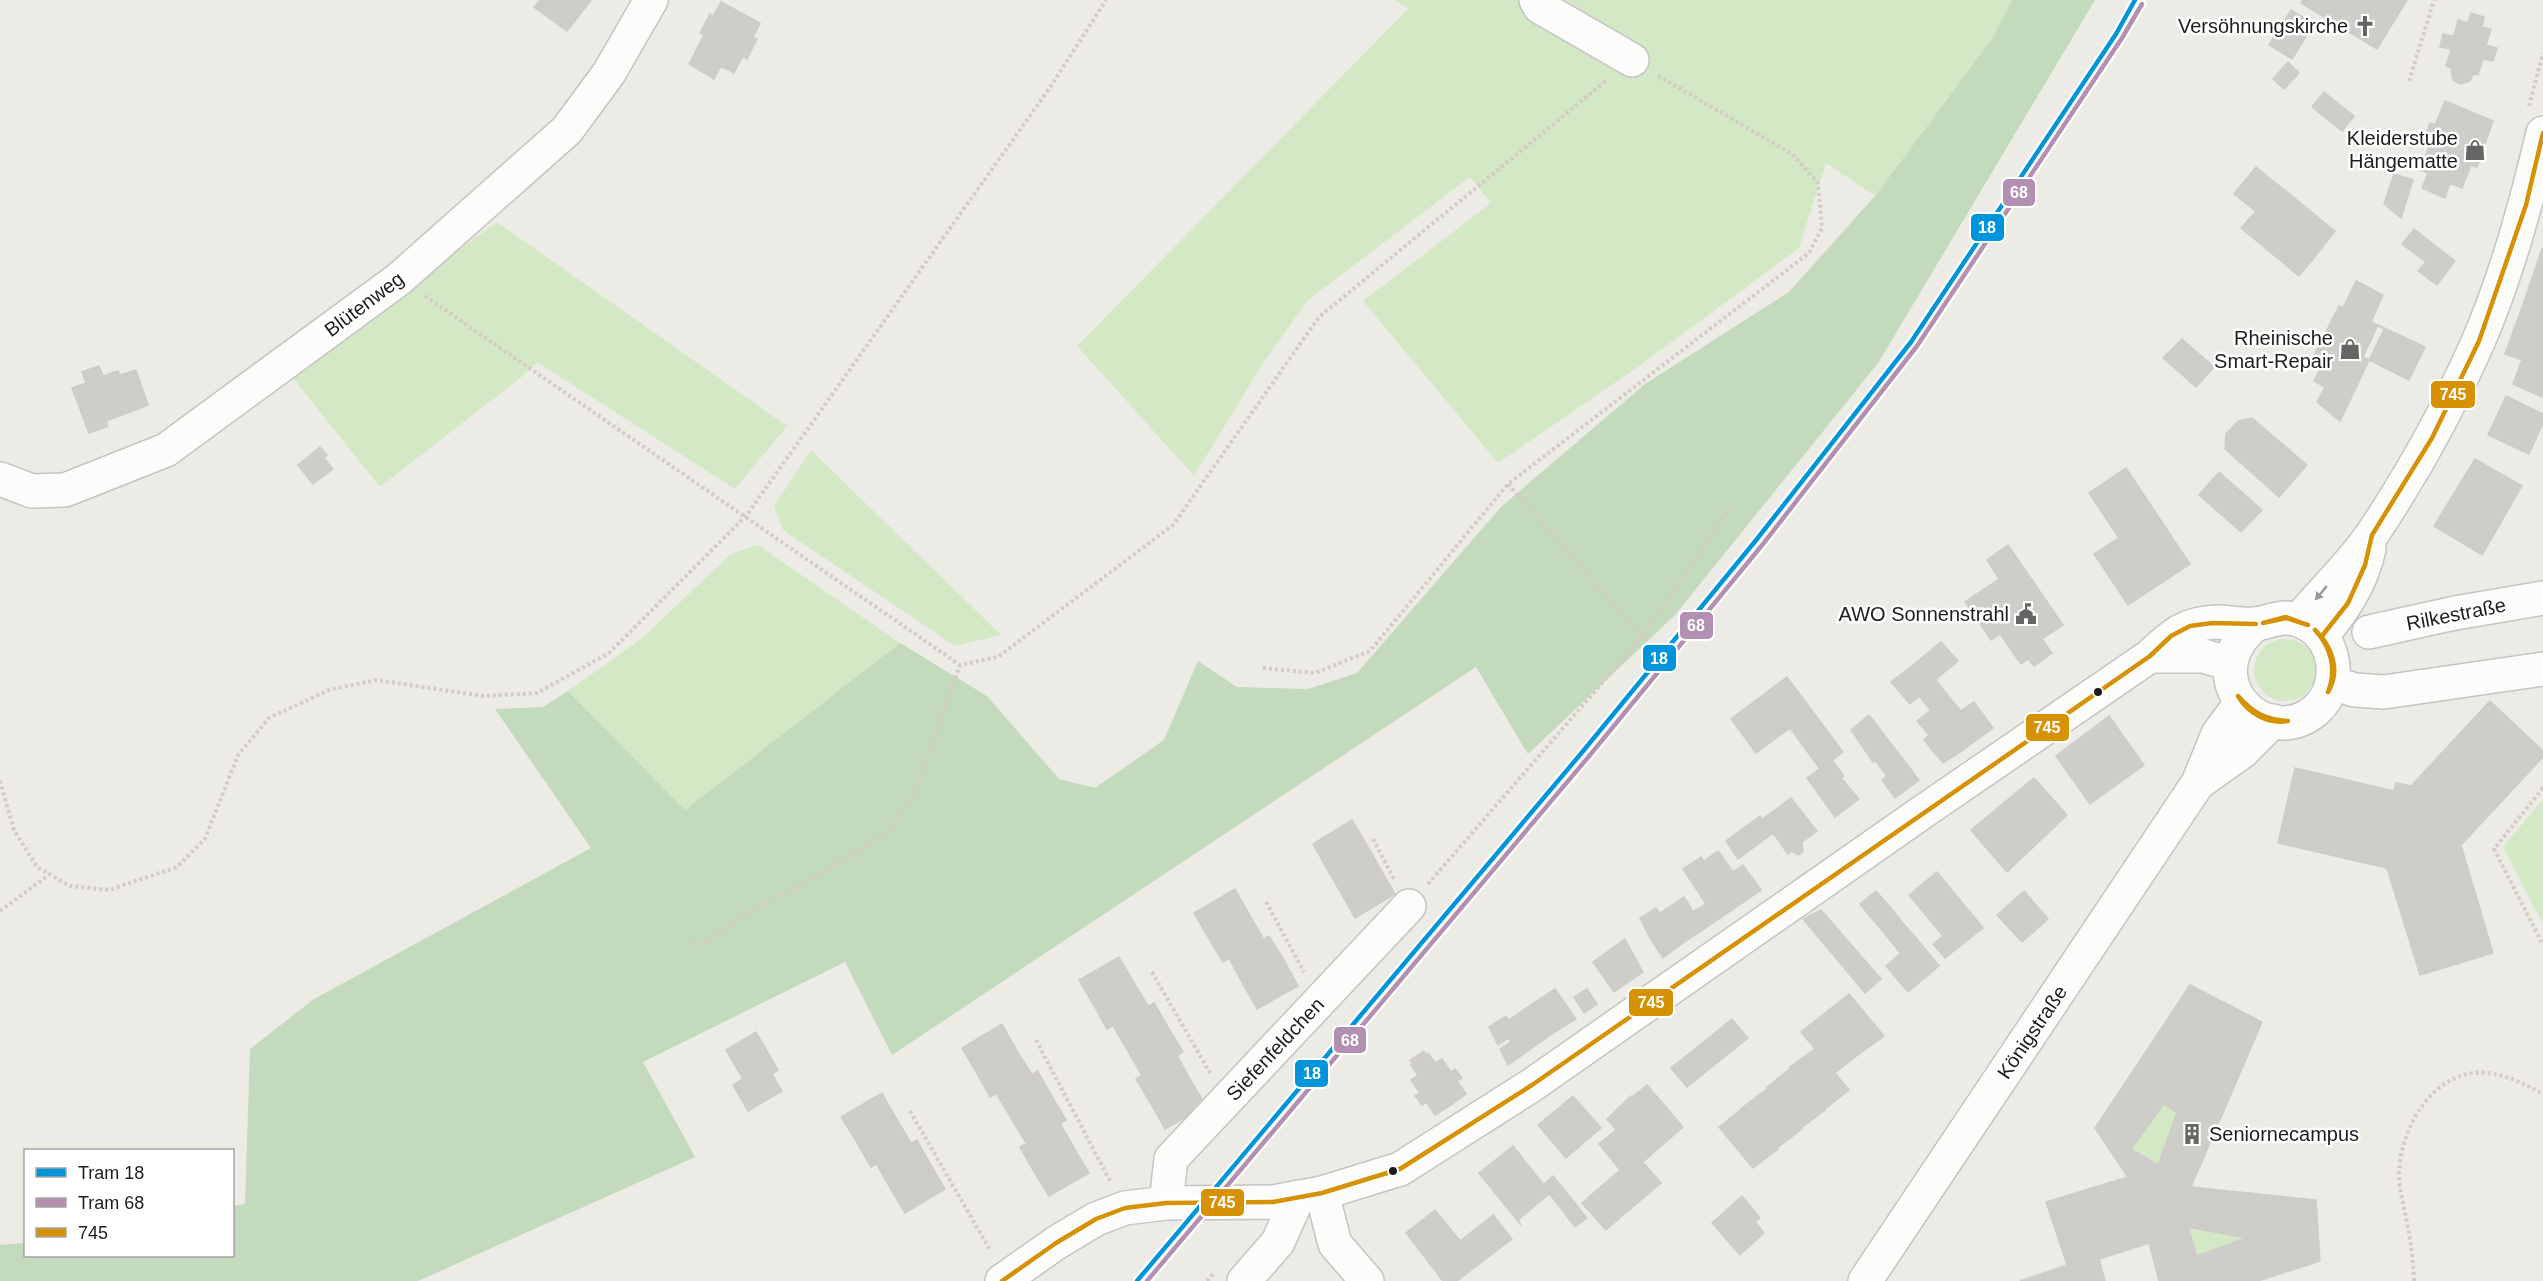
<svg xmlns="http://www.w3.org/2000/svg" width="2543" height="1281" font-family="Helvetica,sans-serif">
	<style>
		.grass { fill: #d3e9c6 }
		.forest { fill: #c3dabc }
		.building { fill: #cecdc9; stroke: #cfccc7; stroke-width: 1.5; fill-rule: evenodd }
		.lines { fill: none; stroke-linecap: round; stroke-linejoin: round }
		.minor-casing { stroke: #c4c4c2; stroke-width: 36 }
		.path { stroke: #d5cac6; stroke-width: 4; stroke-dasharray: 3 3; stroke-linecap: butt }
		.minor { stroke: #fcfcfb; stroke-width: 33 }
		.bus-1-casing { stroke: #fff; stroke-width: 9 }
		.bus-1 { stroke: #d69104; stroke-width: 4.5 }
		.tram-1-casing { stroke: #fff; stroke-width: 9 }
		.tram-2-casing { stroke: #fff; stroke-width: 9 }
		.tram-1 { stroke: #0095da; stroke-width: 4.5 }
		.tram-2 { stroke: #b390b1; stroke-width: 4.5 }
		.oneway { fill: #989897 }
		.bus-dot { fill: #1d1d1d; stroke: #fff; stroke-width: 2 }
		.labels { text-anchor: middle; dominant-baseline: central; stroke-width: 5; stroke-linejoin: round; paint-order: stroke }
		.poi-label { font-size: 20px; fill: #1d1d1d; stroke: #fff; text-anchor: end }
		.street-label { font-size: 20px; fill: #1d1d1d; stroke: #fff }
		.line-badge { stroke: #fff; stroke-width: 2 }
		.badge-label { font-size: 16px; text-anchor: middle; font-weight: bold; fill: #fff }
	</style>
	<rect width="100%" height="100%" fill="#ecebe6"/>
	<path class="grass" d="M1395 0H2012L1992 39 1875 196 1826 163 1799 248 1642 364 1498 463 1363 301 1491 203 1470 177 1308 300 1263 363 1194 476 1077 346 1408 9Z
		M497 222 787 426 735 489 537 362 524 375 380 487 289 373Z
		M811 450 1001 635 955 646 783 530 774 506Z
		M758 545 900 643 685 810 568 691 641 639 731 554Z
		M2254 670a31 31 0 1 1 62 0a31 31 0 1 1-62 0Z
		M2543 799V924L2503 847Z
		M2164 1104 2177 1113 2158 1165 2131 1149Z
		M2188 1227 2246 1238 2197 1256Z"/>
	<path class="forest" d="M2012 0H2095L1878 363 1675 615 1528 754 1476 667 892 1055 845 962 643 1062 695 1157 418 1281H0V1245L25 1243 26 1256H232L233 1206 245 1204 250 1049 314 999 591 848 495 709 543 707 568 691 685 810 900 643 987 696 1059 779 1095 788 1164 740 1198 661 1237 687 1308 689 1357 673 1501 507 1645 384 1789 292 1875 196 1992 39Z"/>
	<path class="building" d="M540 0H547L575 21 567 31 534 7Z
		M547 0H591L575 21Z
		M2303 0H2407L2377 49 2301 3Z
		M721 2 760 23 753 37 757 39 747 59 743 56 734 73 695 52 704 35 700 33 710 14 713 16Z
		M2291 10 2314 24 2292 59 2269 45Z
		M2471 13 2484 17 2482 27 2491 29 2486 45 2497 48 2493 61 2483 59 2478 75 2473 74 2470 81 2461 84 2453 80 2451 68 2446 66 2451 49 2440 47 2443 34 2454 36 2458 20 2468 23Z
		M695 53 721 66 714 79 689 64Z
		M2288 62 2299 73 2284 89 2273 79Z
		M2324 92 2354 116 2342 131 2312 107Z
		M2445 101 2493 121 2477 167 2471 165 2462 188 2450 183 2445 198 2422 188 2428 173 2420 170 2430 144 2425 142 2427 137 2425 136 2430 123 2435 125Z
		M2256 167 2335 231 2314 258 2234 194Z
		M2394 174 2413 180 2401 218 2384 204Z
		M2256 211 2314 258 2299 276 2241 228Z
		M2414 229 2455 261 2437 285 2418 271 2426 262 2402 244Z
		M2542 249H2543V321L2520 313Z
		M2356 281 2383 295 2371 322 2384 329 2340 421 2317 402 2325 387 2314 381 2324 361 2313 357 2339 306 2343 308Z
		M2520 313 2543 321V367L2505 354Z
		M2378 325 2425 347 2409 380 2363 357Z
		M2182 339 2214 367 2196 387 2163 358Z
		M2522 360 2543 367 2542 397 2513 384Z
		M99 366 103 376 118 371 133 411 106 421 108 426 89 433 72 388 86 383 82 372Z
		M136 370 148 405 133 411 120 375Z
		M2506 396 2543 414V423L2529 454 2488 435Z
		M2252 418 2307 465 2279 497 2225 449 2226 434 2238 421Z
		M320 447 327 455 324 458 333 469 313 484 298 465Z
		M2475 459 2522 486 2482 555 2434 526Z
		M2126 468 2190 564 2128 605 2094 554 2119 538 2089 493Z
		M2219 472 2262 510 2241 532 2199 495Z
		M2008 545 2063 625 2042 639 2052 653 2034 666 2028 659 2021 664 2000 634 1991 640 1965 602 1999 579 1987 560Z
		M1941 642 1958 661 1935 680 1919 660Z
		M1919 660 1938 683 1920 697 1902 674Z
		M1901 674 1919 696 1910 704 1891 682Z
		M1787 677 1843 752 1820 769 1790 728 1756 753 1731 719Z
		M1938 683 1950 698 1932 712 1920 697Z
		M1950 698 1961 711 1942 724 1932 712Z
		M2490 701 2543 751V757L2461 845 2493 953 2420 975 2387 868 2278 843 2295 768 2394 791 2396 783 2411 786Z
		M1974 702 1993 728 1963 750 1942 724Z
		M1931 710 1963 750 1943 763 1924 740 1929 735 1917 721Z
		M1869 715 1919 780 1895 798 1882 780 1887 776 1875 760 1873 762 1851 730Z
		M2109 716 2144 765 2090 804 2056 756Z
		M1832 760 1844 776 1841 778 1859 799 1835 817 1807 778Z
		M2034 778 2067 815 2007 872 1971 830Z
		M1791 798 1817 831 1802 842 1803 852 1798 855 1791 851 1788 854 1763 819Z
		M1760 816 1773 833 1738 859 1726 841Z
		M1352 820 1367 845 1327 869 1313 844Z
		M1367 845 1381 870 1341 893 1327 869Z
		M1718 851 1733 872 1743 865 1761 890 1735 908 1704 861Z
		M1701 857 1735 908 1704 929 1693 912 1706 904 1683 869Z
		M1381 870 1395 894 1355 918 1341 893Z
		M1937 872 1983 928 1945 958 1933 944 1943 936 1909 895Z
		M1235 889 1249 914 1208 937 1194 913Z
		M1876 891 1890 907 1873 920 1860 904Z
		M2024 891 2048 919 2022 942 1997 915Z
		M1684 897 1704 929 1680 945 1660 913Z
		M1890 907 1902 922 1886 935 1873 920Z
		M1656 908 1668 926 1650 938 1640 918Z
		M1821 910 1881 979 1865 993 1803 919Z
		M1249 914 1263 938 1223 962 1208 937Z
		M1902 922 1917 939 1900 953 1886 935Z
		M1668 926 1680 945 1663 958 1650 938Z
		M1269 936 1284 960 1243 984 1229 958Z
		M1625 939 1643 972 1614 992 1593 962Z
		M1917 939 1939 966 1908 992 1886 966Z
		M1119 957 1133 981 1093 1004 1079 980Z
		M1284 960 1298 986 1257 1009 1243 984Z
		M1133 981 1148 1006 1107 1029 1093 1004Z
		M2190 985 2262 1022 2191 1187 2316 1200 2320 1261 2258 1281H2159L2149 1243 2099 1259 2105 1281H2020L2067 1265 2046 1202 2128 1177 2095 1128ZM2164 1104 2177 1113 2158 1165 2131 1149ZM2188 1227 2246 1238 2197 1256Z
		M1555 989 1576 1019 1552 1034 1532 1004Z
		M1587 989 1597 1004 1584 1013 1574 997Z
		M1849 994 1884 1036 1859 1054 1825 1013Z
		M1154 1003 1168 1027 1128 1051 1113 1026Z
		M1532 1004 1552 1034 1529 1050 1509 1020Z
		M1825 1013 1859 1054 1835 1073 1801 1032Z
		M1506 1016 1517 1032 1498 1045 1489 1027Z
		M1732 1019 1748 1038 1687 1087 1671 1068Z
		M1002 1024 1016 1049 976 1072 962 1048Z
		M1168 1027 1183 1052 1142 1076 1128 1051Z
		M756 1032 778 1070 772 1074 782 1091 748 1111 733 1085 743 1079 726 1050Z
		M1517 1032 1529 1050 1521 1056 1508 1038Z
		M1511 1042 1521 1056 1508 1065 1500 1049Z
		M1016 1049 1031 1073 990 1097 976 1072Z
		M1815 1049 1849 1090 1825 1109 1790 1067Z
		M1424 1051 1426 1055 1428 1053 1435 1063 1442 1059 1451 1072 1455 1069 1462 1078 1457 1081 1466 1094 1451 1105 1417 1056Z
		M1177 1055 1191 1081 1151 1104 1136 1079Z
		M1417 1056 1451 1105 1435 1115 1426 1102 1422 1105 1415 1096 1420 1093 1411 1080 1418 1075 1411 1065 1413 1064 1410 1060Z
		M1791 1068 1825 1110 1801 1128 1767 1087Z
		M1038 1071 1051 1095 1011 1118 996 1093Z
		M1191 1081 1206 1106 1165 1129 1151 1104Z
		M1647 1085 1683 1127 1643 1162 1607 1119 1631 1096 1632 1097Z
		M1768 1088 1802 1129 1777 1148 1743 1107Z
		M882 1093 896 1118 856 1141 841 1117Z
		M1051 1095 1066 1120 1026 1143 1011 1118Z
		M1573 1096 1601 1128 1566 1158 1538 1125Z
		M1744 1107 1778 1149 1753 1168 1719 1127Z
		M896 1118 911 1143 871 1167 856 1141Z
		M1060 1123 1074 1148 1034 1172 1020 1147Z
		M1616 1130 1637 1155 1620 1170 1599 1144Z
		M917 1140 931 1165 890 1188 876 1163Z
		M1513 1146 1555 1199 1549 1194 1518 1220 1521 1225 1479 1173Z
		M1074 1148 1089 1173 1049 1196 1034 1172Z
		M1637 1155 1661 1183 1621 1217 1597 1190Z
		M931 1165 945 1189 905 1213 890 1188Z
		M1553 1176 1587 1218 1575 1227 1543 1185Z
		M1597 1190 1621 1217 1606 1230 1582 1203Z
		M1742 1196 1760 1218 1755 1222 1764 1233 1740 1255 1712 1223Z
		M1435 1210 1479 1264 1457 1281H1443L1406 1233Z
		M1493 1215 1512 1239 1479 1264 1460 1241Z"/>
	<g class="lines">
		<defs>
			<path id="minor" d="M1536 0 1540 7 1632 60
				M0 479 32 491 65 490 166 450 399 279 567 130 609 73 651 0
				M2299 620C2322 592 2353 563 2373 533 2413 473 2449 408 2478 342 2507 275 2526 204 2543 133
				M2369 632 2455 613 2543 598
				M2322 636C2344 608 2361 585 2369 549
				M2150 656H2204L2230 664
				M2332 683 2355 690 2384 692 2543 669
				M2198 783 2242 752 2273 721
				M1322 1193 1335 1244 1367 1281
				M1166 1203 1171 1159 1409 906
				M1002 1281 1056 1243 1096 1219 1125 1208 1166 1203 1273 1202 1322 1193 1400 1169 1532 1085 1924 811 2150 656C2172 635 2185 623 2217 622 2229 622 2242 625 2254 624 2270 623 2280 614 2298 620 2336 632 2345 684 2316 710 2264 754 2191 676 2256 624
				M1244 1281 1278 1242 1298 1197
				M1865 1281 2198 783 2218 734 2241 703"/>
		</defs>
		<use href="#minor" class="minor-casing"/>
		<path class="path" d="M2409 81 2434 0
			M2529 106 2543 53
			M425 296 960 665 998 657 1173 525 1319 317 1607 80
			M1508 484 1642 637
			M1263 668 1315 673 1370 651 1508 484 1809 253 1822 228 1818 183 1792 154 1657 75
			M0 781 14 830 37 867 70 886 109 890 177 867 205 839 238 755 269 718 329 690 376 680 484 696 537 693 609 653 746 516 1051 86 1106 0
			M2543 788 2494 849 2543 945
			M1373 839 1395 881
			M1428 884 1642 637 1731 505
			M1266 902 1304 972
			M0 911 50 874
			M693 941 704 944 743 915 808 881 885 834 914 796 960 665
			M1152 972 1210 1073
			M1036 1040 1110 1181
			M910 1111 990 1250
			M1207 1281 1213 1274
			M2414 1281C2413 1257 2410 1236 2405 1213 2403 1201 2399 1188 2399 1176 2399 1130 2433 1067 2488 1073 2509 1076 2525 1084 2543 1094"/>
		<use href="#minor" class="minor"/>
		<defs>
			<path id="bus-1" d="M2263 623 2286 617 2308 625
				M2263 623 2286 618 2308 625
				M2315 630C2332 646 2341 671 2328 692
				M2315 630C2331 647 2337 670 2328 692
				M2322 636 2348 603 2365 565 2372 535 2432 438 2479 341 2526 205 2543 133
				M2238 696C2253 713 2266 720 2288 721
				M2238 696C2248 713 2268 725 2288 721
				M1002 1281 1056 1243 1096 1219 1125 1208 1166 1203 1273 1202 1322 1193 1400 1169 1532 1085 2150 656 2171 636 2190 626 2212 623 2256 624"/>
		</defs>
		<use href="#bus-1" class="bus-1-casing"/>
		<use href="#bus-1" class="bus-1"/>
		<defs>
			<path id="tram-1" d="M1137 1281 1584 750 1757 539 1911 342 2116 34 2135 0"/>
			<path id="tram-2" d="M1147 1281 1590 755 1763 544 1917 346 2122 38 2142 4"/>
		</defs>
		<use href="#tram-1" class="tram-1-casing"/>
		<use href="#tram-2" class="tram-2-casing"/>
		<use href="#tram-1" class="tram-1"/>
		<use href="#tram-2" class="tram-2"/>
	</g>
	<defs><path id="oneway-solid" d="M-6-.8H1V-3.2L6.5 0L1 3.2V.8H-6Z" transform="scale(1.5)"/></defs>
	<use class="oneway" href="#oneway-solid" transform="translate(2321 593) rotate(130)"/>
	<defs>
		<symbol id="church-bare" viewBox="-9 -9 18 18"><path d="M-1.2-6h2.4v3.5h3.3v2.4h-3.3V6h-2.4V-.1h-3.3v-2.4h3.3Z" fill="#656563" stroke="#fff" stroke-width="2.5" paint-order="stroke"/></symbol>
		<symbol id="shop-bare" viewBox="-9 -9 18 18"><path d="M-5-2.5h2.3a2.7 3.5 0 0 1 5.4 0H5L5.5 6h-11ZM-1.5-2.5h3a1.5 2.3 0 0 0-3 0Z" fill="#656563" stroke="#fff" stroke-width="2.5" paint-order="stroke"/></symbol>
		<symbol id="civic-bare" viewBox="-9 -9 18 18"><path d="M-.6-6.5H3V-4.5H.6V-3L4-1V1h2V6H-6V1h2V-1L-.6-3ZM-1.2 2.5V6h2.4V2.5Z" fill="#656563" stroke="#fff" stroke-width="2.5" paint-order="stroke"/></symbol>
		<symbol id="building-bare" viewBox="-9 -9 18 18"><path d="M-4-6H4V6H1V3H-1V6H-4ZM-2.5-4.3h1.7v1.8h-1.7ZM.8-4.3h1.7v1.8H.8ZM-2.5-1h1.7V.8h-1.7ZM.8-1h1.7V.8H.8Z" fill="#656563" stroke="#fff" stroke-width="2.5" paint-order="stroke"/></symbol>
	</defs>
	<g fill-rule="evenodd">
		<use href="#church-bare" x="2350" y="11" width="30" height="30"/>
		<use href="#shop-bare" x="2460" y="135" width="30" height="30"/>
		<use href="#shop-bare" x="2335" y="334" width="30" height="30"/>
		<use href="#civic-bare" x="2011" y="599" width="30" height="30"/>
		<use href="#building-bare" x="2177" y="1119" width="30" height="30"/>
	</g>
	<g class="bus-dot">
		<circle cx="2098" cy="692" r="5"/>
		<circle cx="1393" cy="1171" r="5"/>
	</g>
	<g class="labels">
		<g class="poi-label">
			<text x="2348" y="26">Versöhnungskirche</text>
			<text x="2458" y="138">Kleiderstube<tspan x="2458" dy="23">Hängematte</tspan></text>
			<text x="2333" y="338">Rheinische<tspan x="2333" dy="23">Smart-Repair</tspan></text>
			<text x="2009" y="614">AWO Sonnenstrahl</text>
			<text x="2209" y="1134" text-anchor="start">Seniornecampus</text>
		</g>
		<g class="street-label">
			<text transform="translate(364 304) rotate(-37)">Blütenweg</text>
			<text transform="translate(2456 614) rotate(-11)">Rilkestraße</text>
			<text transform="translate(2032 1032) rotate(-56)">Königstraße</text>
			<text transform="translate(1275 1049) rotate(-47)">Siefenfeldchen</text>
		</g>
	</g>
	<g class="line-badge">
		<rect x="2002" y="178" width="34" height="29" rx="6" fill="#b390b1"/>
		<rect x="1970" y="213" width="35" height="29" rx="6" fill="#0095da"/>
		<rect x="2430" y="380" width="46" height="29" rx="6" fill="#d69104"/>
		<rect x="1679" y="611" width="35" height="29" rx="6" fill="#b390b1"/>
		<rect x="1642" y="644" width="35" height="28" rx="6" fill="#0095da"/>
		<rect x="2025" y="713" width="45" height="29" rx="6" fill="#d69104"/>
		<rect x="1628" y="988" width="46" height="29" rx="6" fill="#d69104"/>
		<rect x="1333" y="1026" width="34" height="28" rx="6" fill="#b390b1"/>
		<rect x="1294" y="1059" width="35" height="29" rx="6" fill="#0095da"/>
		<rect x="1200" y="1188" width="45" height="29" rx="6" fill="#d69104"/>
	</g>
	<g class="badge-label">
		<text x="2019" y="198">68</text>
		<text x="1987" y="233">18</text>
		<text x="2453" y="400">745</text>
		<text x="1696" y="631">68</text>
		<text x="1659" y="664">18</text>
		<text x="2047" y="733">745</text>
		<text x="1651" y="1008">745</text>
		<text x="1350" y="1046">68</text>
		<text x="1312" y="1079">18</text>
		<text x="1222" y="1208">745</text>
	</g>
	<rect x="24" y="1149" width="210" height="108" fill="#ffffff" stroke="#a5a5a5" stroke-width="1.5"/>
	<rect x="36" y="1168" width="30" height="9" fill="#0095da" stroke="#a5a5a5" stroke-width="1.5"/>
	<text x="78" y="1179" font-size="18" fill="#1d1d1d">Tram 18</text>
	<rect x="36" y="1198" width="30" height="9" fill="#b390b1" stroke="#a5a5a5" stroke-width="1.5"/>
	<text x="78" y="1209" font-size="18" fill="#1d1d1d">Tram 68</text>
	<rect x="36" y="1228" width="30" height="9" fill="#d69104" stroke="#a5a5a5" stroke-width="1.5"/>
	<text x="78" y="1239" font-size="18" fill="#1d1d1d">745</text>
</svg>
